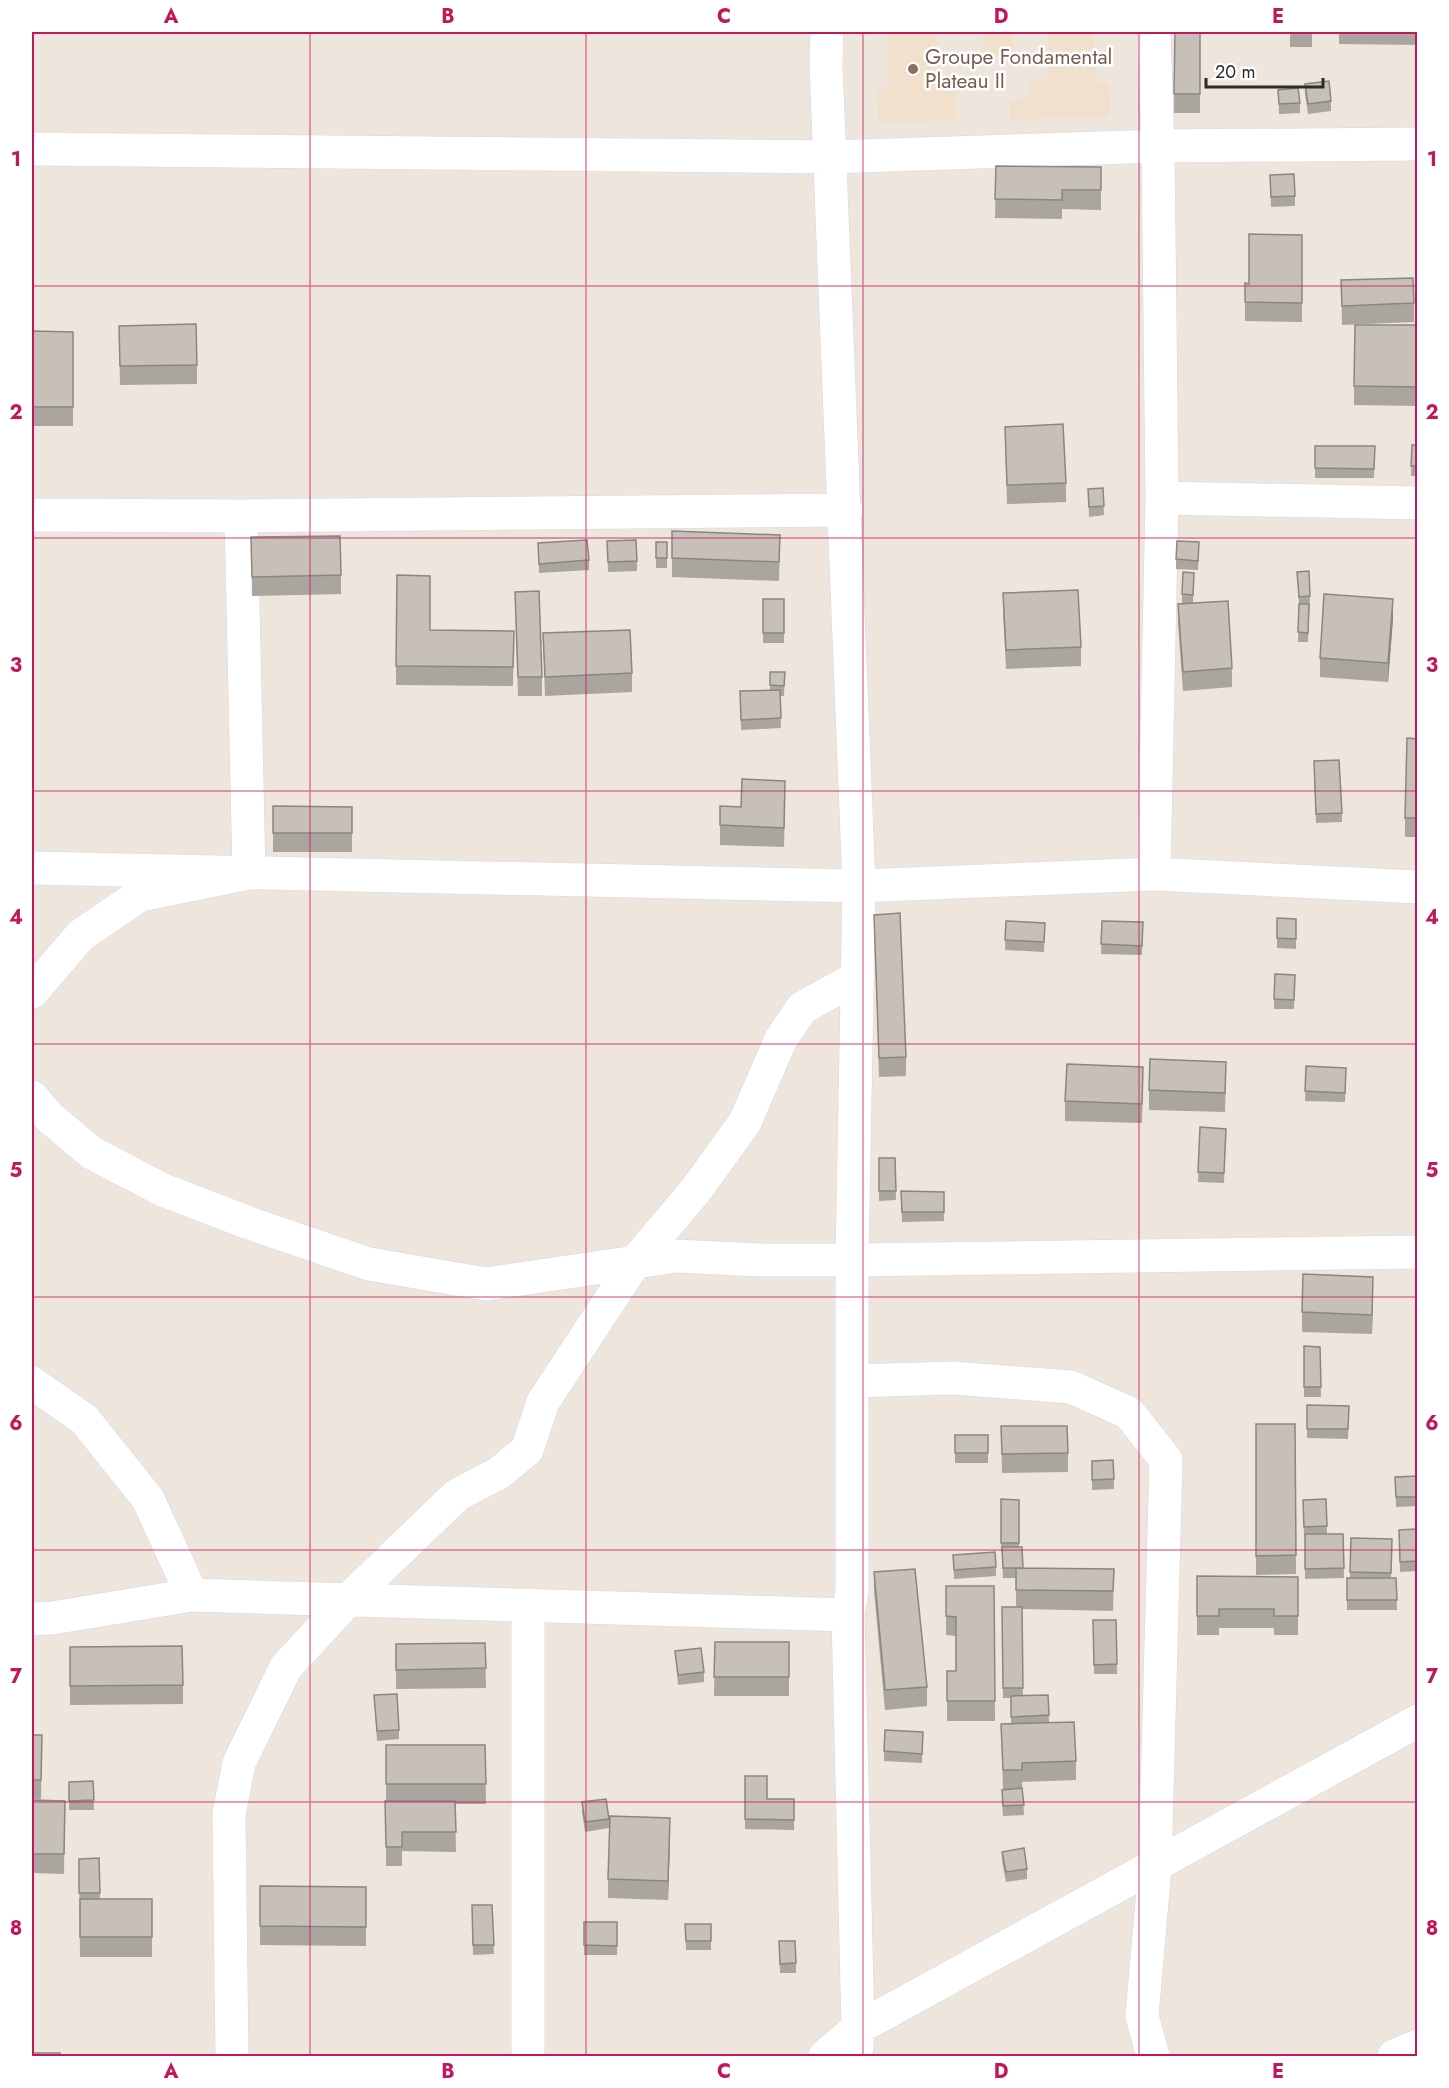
<svg xmlns="http://www.w3.org/2000/svg" width="1449" height="2088" font-family="Jost,sans-serif">
	<style>
		.education { fill: #f0e0cc }
		.lines { fill: none; stroke-linecap: round; stroke-linejoin: round }
		.street-casing { stroke: #d2d8e5; stroke-width: 34 }
		.street { stroke: #fff; stroke-width: 33 }
		.wall { fill: #aaa59f }
		.shaded-wall { fill: #8b8682 }
		.building { fill: #c6c0b9; stroke: #8b8682; stroke-width: 1.5 }
		.grid { fill: none; stroke: #c2185b; stroke-width: 1.5; stroke-opacity: 0.55 }
		.education-dot { fill: #8d6e63; stroke: #fff; stroke-width: 2 }
		.labels { text-anchor: middle; dominant-baseline: central; stroke-width: 5; stroke-linejoin: round; paint-order: stroke }
		.education-label { font-size: 21px; fill: #785e54; stroke: #fff; text-anchor: start }
		.neatline { fill: none; stroke: #c2185b; stroke-width: 2 }
		.grid-label { font-size: 20px; text-anchor: middle; font-weight: bold; fill: #c2185b }
	</style>
	<rect width="100%" height="100%" fill="#eee5dd"/>
	<path class="education" d="M887 32H1094L1095 82 1109 83 1110 117 1010 119V99H1028V81H1048V32L1014 33V56L983 57V34L937 35 938 89 956 90V121L878 122 877 87H889Z"/>
	<g class="lines">
		<defs>
			<path id="street" d="M827 32 826 65 859 886 852 1260V1591L848 1615 858 2028 856 2056
				M32 149 830 157 1158 146 1418 144
				M1162 498 1418 503
				M32 515 241 516 846 510
				M32 868 859 886 1154 874 1418 887
				M1154 874 1162 498 1158 146 1154 32
				M32 992 81 935 140 895 249 873 241 516
				M32 1097 49 1117 92 1153 163 1190 249 1223 369 1264 486 1284 677 1256 760 1260H852L1418 1252
				M853 1381 953 1378 1071 1387 1129 1413 1166 1460 1155 1867 1142 2016 1153 2056
				M32 1383 84 1419 148 1499 192 1595 848 1615
				M32 1619 52 1618 192 1595
				M232 2056 229 1814 239 1763 286 1667 349 1599 457 1495 499 1473 527 1450 543 1402 635 1262 696 1190 745 1122 781 1039 802 1008 858 977
				M528 2056V1605
				M825 2056 858 2028 1418 1721
				M1394 2056 1418 2046"/>
		</defs>
		<use href="#street" class="street-casing"/>
		<use href="#street" class="street"/>
	</g>
	<path class="wall" d="M1175 32H1200V113H1174Z
		M1290 32H1312V47H1290Z
		M1339 32H1418V45L1339 44Z
		M1305 84 1331 101V111L1308 114 1305 94Z
		M1278 90 1300 103V113L1279 114Z
		M996 166 1101 167V210L1062 209V219L995 218Z
		M1270 175 1295 196V206L1271 207Z
		M1302 235V322L1245 321V283L1249 284Z
		M1341 280 1414 303V322L1342 325Z
		M1418 325V406L1354 405V386Z
		M119 326 197 365V384L120 385Z
		M32 331 73 332V426H32Z
		M1005 427 1066 483V502L1007 504Z
		M1412 445H1418V476H1411Z
		M1315 446H1375L1374 478H1315Z
		M1103 488 1104 515 1089 517 1088 489Z
		M672 531 780 535 779 581 672 577Z
		M251 537 341 575V594L252 596Z
		M607 541 637 561V571L608 572Z
		M656 542H667V568H656Z
		M538 543 589 560V570L539 573Z
		M1199 552 1198 570 1176 569V559Z
		M1297 572 1310 596 1308 642H1298L1299 606Z
		M1194 583 1193 603 1232 668V687L1183 691 1178 624V604H1187L1182 603V594Z
		M515 592 542 677V696H518Z
		M1003 593 1081 647V666L1006 669 1003 612Z
		M763 599H784V643H763Z
		M1393 619 1388 682 1320 677V658Z
		M514 631 513 686 396 685V666Z
		M543 633 632 673V692L545 696Z
		M770 672H785L784 696H780L781 728 741 730 740 691 770 690Z
		M1418 739V837H1405V818Z
		M1314 771 1342 813V822L1316 823Z
		M785 800 784 847 720 845V806L741 807Z
		M273 806 352 807V852H273Z
		M874 915 906 1057V1076L879 1077Z
		M1277 918 1296 919V949L1277 948Z
		M1006 921 1045 923 1044 952 1005 950Z
		M1102 921 1143 922 1142 955 1101 954Z
		M1295 975 1294 1009H1274V999Z
		M1306 1066 1346 1077 1345 1102 1305 1101Z
		M1226 1081 1225 1112 1149 1110V1090Z
		M1143 1086 1142 1123 1065 1121V1101Z
		M1200 1127 1226 1129 1224 1183 1198 1182Z
		M879 1158H895L896 1200 879 1201Z
		M901 1191 944 1192V1221L902 1222Z
		M1373 1296 1372 1334 1302 1332V1312Z
		M1304 1346 1320 1347 1321 1397H1304Z
		M1307 1405 1349 1406 1348 1439 1307 1438Z
		M1256 1424H1295L1296 1574 1256 1575Z
		M1001 1426 1068 1453V1472L1002 1473Z
		M955 1435H988V1463H955Z
		M1113 1460 1114 1489 1092 1490V1461Z
		M1418 1476V1506L1396 1507 1395 1477Z
		M1001 1499 1019 1500V1547L1023 1568 1114 1569 1113 1611 1022 1609 1023 1696 1048 1695 1049 1722 1076 1761V1780L1022 1782 1024 1815 1003 1816 1002 1800 1003 1790 1001 1724 1011 1723V1698H1003L1002 1607H1016V1578H1003L1002 1552H1001Z
		M1303 1500 1327 1526V1534H1343L1344 1578 1305 1579V1536H1304Z
		M1416 1529 1417 1571 1400 1572 1399 1530Z
		M1351 1538 1392 1539 1391 1578H1396L1397 1610H1347V1578H1350Z
		M953 1555 996 1567V1576L954 1579Z
		M874 1572 927 1687V1706L885 1710 874 1591Z
		M1197 1576 1298 1577V1635H1274V1628H1219V1635H1197Z
		M946 1586H994L995 1721H947V1671H956V1636L946 1635Z
		M1093 1620H1116L1117 1674H1094Z
		M715 1642H789V1696H714Z
		M485 1643 486 1688 396 1689V1644Z
		M70 1647 183 1685V1704L70 1705Z
		M675 1651 704 1672V1682L678 1685Z
		M374 1695 399 1730V1739L377 1741Z
		M923 1732 922 1763 884 1761V1751Z
		M32 1735H42L41 1799H32Z
		M386 1745H485L486 1804H455L456 1852 402 1851V1866H386Z
		M745 1776 767 1799 794 1820V1830L745 1829Z
		M93 1781 94 1810H69V1782Z
		M32 1800 65 1801 64 1874 32 1873Z
		M582 1802 609 1819V1828L585 1832 582 1812Z
		M670 1838 668 1900 608 1898V1879Z
		M1002 1852 1027 1869V1879L1006 1882 1002 1861Z
		M99 1858 100 1899H152V1957H80L79 1859Z
		M260 1886 366 1887V1946L260 1945Z
		M472 1905H492L494 1954 473 1955Z
		M584 1922H617V1955H584Z
		M685 1924H711V1950H686Z
		M779 1941 796 1963V1973H780Z"/>
	<path class="shaded-wall" d="M1393 599V619L1388 682V663Z
		M1373 1277V1296L1372 1334V1315Z
		M670 1818V1838L668 1900V1881Z"/>
	<path class="building" d="M1175 32H1200V94H1174Z
		M1329 81 1331 101 1308 104 1305 84Z
		M1298 88 1300 103 1279 104 1278 90Z
		M996 166 1101 167V190H1062V200L995 199Z
		M1294 174 1295 196 1271 197 1270 175Z
		M1249 234 1302 235V303L1245 302V283L1249 284Z
		M1413 278 1414 303 1342 306 1341 280Z
		M196 324 197 365 120 366 119 326Z
		M1355 325H1418V387L1354 386Z
		M32 331 73 332V407H32Z
		M1063 424 1066 483 1007 485 1005 427Z
		M1412 445H1418V466H1411Z
		M1315 446H1375L1374 469 1315 468Z
		M1103 488 1104 506 1089 507 1088 489Z
		M672 531 780 535 779 562 672 558Z
		M340 536 341 575 252 577 251 537Z
		M587 540 589 560 539 564 538 543Z
		M636 540 637 561 608 562 607 541Z
		M1177 541 1199 542 1198 561 1176 559Z
		M656 542H667V558H656Z
		M1309 571 1310 596 1299 597 1297 572Z
		M1183 572 1194 573 1193 595 1182 594Z
		M397 575 430 576V630L514 631 513 667 396 666Z
		M1078 590 1081 647 1006 650 1003 593Z
		M539 591 542 677H518L515 592Z
		M1324 594 1393 599 1388 663 1320 658Z
		M763 599H784V633H763Z
		M1228 601 1232 668 1183 672 1178 604Z
		M1299 604H1309L1308 633 1298 632Z
		M630 630 632 673 545 677 543 633Z
		M770 672H785L784 686 770 685Z
		M780 690 781 718 741 720 740 691Z
		M1407 738 1418 739V818H1405Z
		M1339 760 1342 813 1316 814 1314 761Z
		M742 779 785 781 784 828 720 825V806L741 807Z
		M273 806 352 807V833H273Z
		M900 913 906 1057 879 1058 874 915Z
		M1277 918 1296 919V939L1277 938Z
		M1006 921 1045 923 1044 942 1005 940Z
		M1102 921 1143 922 1142 946 1101 944Z
		M1275 974 1295 975 1294 1000 1274 999Z
		M1150 1059 1226 1062 1225 1093 1149 1090Z
		M1067 1064 1143 1067 1142 1104 1065 1101Z
		M1306 1066 1346 1068 1345 1093 1305 1091Z
		M1200 1127 1226 1129 1224 1173 1198 1172Z
		M879 1158H895L896 1191H879Z
		M901 1191 944 1192V1212H902Z
		M1303 1274 1373 1277 1372 1315 1302 1312Z
		M1304 1346 1320 1347 1321 1387H1304Z
		M1307 1405 1349 1406 1348 1429H1307Z
		M1256 1424H1295L1296 1555 1256 1556Z
		M1001 1426H1067L1068 1453 1002 1454Z
		M955 1435H988V1453H955Z
		M1113 1460 1114 1479 1092 1480V1461Z
		M1418 1476V1497H1396L1395 1477Z
		M1001 1499 1019 1500V1543H1001Z
		M1326 1499 1327 1526 1304 1527 1303 1500Z
		M1416 1529 1417 1561 1400 1562 1399 1530Z
		M1305 1534H1343L1344 1568 1305 1569Z
		M1351 1538 1392 1539 1391 1573 1350 1572Z
		M1002 1547H1022L1023 1568H1003Z
		M995 1552 996 1567 954 1570 953 1555Z
		M1016 1568 1114 1569 1113 1591 1016 1590Z
		M915 1569 927 1687 885 1690 874 1572Z
		M1197 1576 1298 1577V1616H1274V1609H1219V1616H1197Z
		M1347 1578H1396L1397 1600H1347Z
		M946 1586H994L995 1701H947V1671H956V1617L946 1616Z
		M1002 1607H1022L1023 1688H1003Z
		M1093 1620H1116L1117 1664 1094 1665Z
		M715 1642H789V1677H714Z
		M485 1643 486 1668 396 1670V1644Z
		M182 1646 183 1685 70 1686V1647Z
		M701 1648 704 1672 678 1675 675 1651Z
		M397 1694 399 1730 377 1731 374 1695Z
		M1048 1695 1049 1715 1011 1717V1696Z
		M1074 1722 1076 1761 1022 1763V1770H1003L1001 1724Z
		M885 1730 923 1732 922 1754 884 1751Z
		M32 1735H42L41 1780H32Z
		M386 1745H485L486 1784H386Z
		M745 1776H767V1799H794V1820L745 1819Z
		M93 1781 94 1800 69 1801V1782Z
		M1022 1788 1024 1805 1003 1806 1002 1790Z
		M606 1799 609 1819 585 1822 582 1802Z
		M32 1800 65 1801 64 1854H32Z
		M385 1801H455L456 1832H402V1847H386Z
		M610 1816 670 1818 668 1881 608 1879Z
		M1024 1848 1027 1869 1006 1872 1002 1852Z
		M99 1858 100 1893H79V1859Z
		M260 1886 366 1887V1927L260 1926Z
		M80 1899H152V1937H80Z
		M472 1905H492L494 1945H473Z
		M584 1922H617V1946L584 1945Z
		M685 1924H711V1941H686Z
		M779 1941H795L796 1963 780 1964Z
		M32 2053H60V2056H32Z"/>
	<path class="grid" d="M310 32V2056M586 32V2056M863 32V2056M1139 32V2056M32 286H1418M32 538H1418M32 791H1418M32 1044H1418M32 1297H1418M32 1550H1418M32 1802H1418"/>
	<circle class="education-dot" cx="913" cy="69" r="6"/>
	<g class="labels">
		<g class="education-label">
			<text x="925" y="57">Groupe Fondamental<tspan x="925" dy="24">Plateau II</tspan></text>
		</g>
	</g>
	<rect width="1449" height="2088" fill="none" stroke="#ffffff" stroke-width="66"/>
	<path d="M1206 78v9h117v-9" fill="none" stroke="#2c2c2c" stroke-width="3"/>
	<text x="1215" y="78" font-size="18" fill="#2c2c2c" stroke="#ffffff" stroke-width="4.5" paint-order="stroke">20 m</text>
	<rect x="33" y="33" width="1383" height="2022" class="neatline"/>
	<g class="grid-label">
		<text x="171" y="23">A</text>
		<text x="448" y="23">B</text>
		<text x="724" y="23">C</text>
		<text x="1001" y="23">D</text>
		<text x="1278" y="23">E</text>
		<text x="16" y="166">1</text>
		<text x="1432" y="166">1</text>
		<text x="16" y="419">2</text>
		<text x="1432" y="419">2</text>
		<text x="16" y="672">3</text>
		<text x="1432" y="672">3</text>
		<text x="16" y="924">4</text>
		<text x="1432" y="924">4</text>
		<text x="16" y="1177">5</text>
		<text x="1432" y="1177">5</text>
		<text x="16" y="1430">6</text>
		<text x="1432" y="1430">6</text>
		<text x="16" y="1683">7</text>
		<text x="1432" y="1683">7</text>
		<text x="16" y="1935">8</text>
		<text x="1432" y="1935">8</text>
		<text x="171" y="2078">A</text>
		<text x="448" y="2078">B</text>
		<text x="724" y="2078">C</text>
		<text x="1001" y="2078">D</text>
		<text x="1278" y="2078">E</text>
	</g>
</svg>
